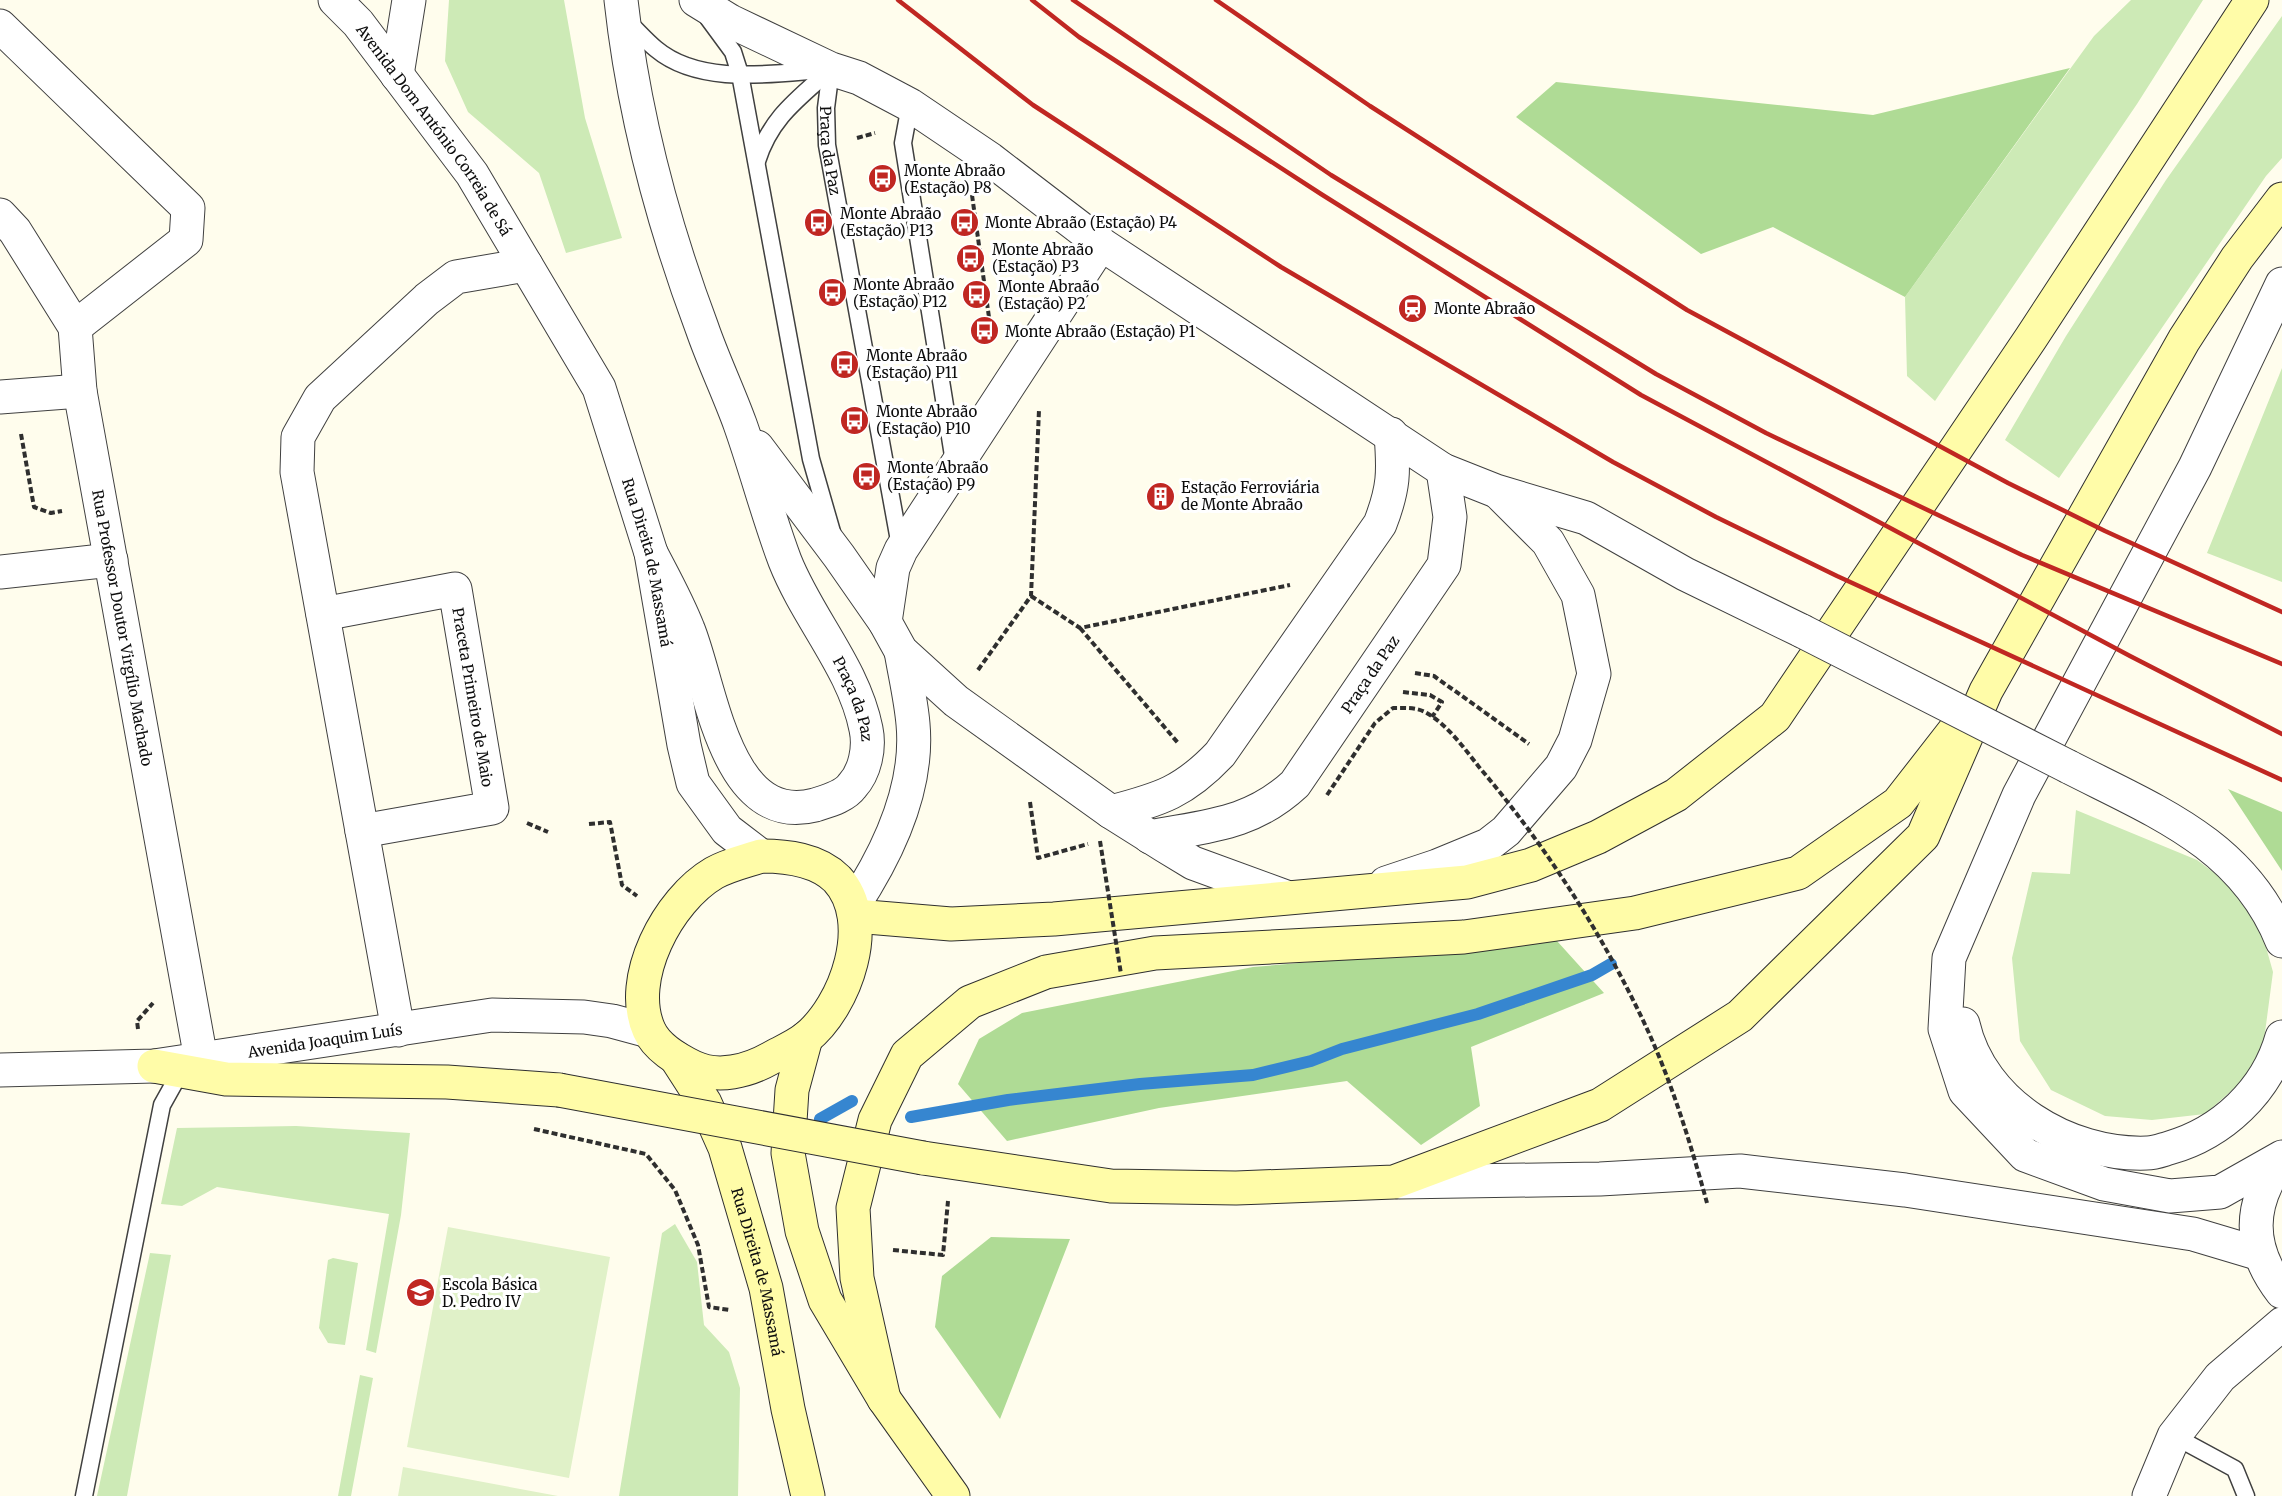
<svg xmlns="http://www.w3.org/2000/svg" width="2282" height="1496" font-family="Merriweather,serif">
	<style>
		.green { fill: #cdeab6 }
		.forest { fill: #afdb95 }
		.pitch { fill: #e0f1c8 }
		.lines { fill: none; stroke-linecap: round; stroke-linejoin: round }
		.stream { stroke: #3686d0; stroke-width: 12 }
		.service-casing { stroke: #404040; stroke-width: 19 }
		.minor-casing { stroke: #404040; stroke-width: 35 }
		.tertiary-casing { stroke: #404040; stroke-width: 35 }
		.secondary-casing { stroke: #2f2f2f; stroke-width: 35 }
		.path { stroke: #2f2f2f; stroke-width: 4; stroke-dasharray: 6 3; stroke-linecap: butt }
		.service { stroke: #fff; stroke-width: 16 }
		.minor { stroke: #fff; stroke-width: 33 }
		.tertiary { stroke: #fff; stroke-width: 33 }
		.secondary { stroke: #fffca8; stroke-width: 33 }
		.rail { stroke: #c02722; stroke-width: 4.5 }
		.tertiary-bridge-casing { stroke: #404040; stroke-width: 35; stroke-linecap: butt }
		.secondary-bridge-casing { stroke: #2f2f2f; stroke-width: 35; stroke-linecap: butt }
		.path-bridge { stroke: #2f2f2f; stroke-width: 4; stroke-dasharray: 6 3; stroke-linecap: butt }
		.tertiary-bridge { stroke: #fff; stroke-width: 33 }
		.secondary-bridge { stroke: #fffca8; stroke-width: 33 }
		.labels { text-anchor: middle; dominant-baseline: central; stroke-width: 6; stroke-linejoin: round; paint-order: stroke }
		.street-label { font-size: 15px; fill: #0d0d0d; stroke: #fff }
		.poi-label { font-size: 15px; fill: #0d0d0d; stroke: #fff; text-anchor: start }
	</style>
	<rect width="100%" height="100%" fill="#fffded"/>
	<path class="green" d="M449 0H564L585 118 622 238 566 253 539 173 468 112 445 61Z
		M2131 0H2203L2137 104 1935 401 1907 376 1905 297 2094 36Z
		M2282 16V158L2266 176 2059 478 2005 440 2066 336 2166 180Z
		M2282 368V582L2207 553Z
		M2076 810 2197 860 2228 883 2259 922 2273 972 2264 1040 2247 1077 2205 1114 2152 1120 2105 1116 2051 1090 2020 1041 2012 958 2032 872 2070 874Z
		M296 1126 410 1133 401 1215 376 1353 366 1350 389 1214 217 1187 182 1206 161 1204 177 1128Z
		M675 1224 697 1262 704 1325 729 1352 740 1388 738 1496H619L662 1233Z
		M150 1253 171 1255 127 1496H97Z
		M333 1258 358 1263 345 1345 328 1343 319 1328 328 1260Z
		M360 1375 373 1378 351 1496H338Z"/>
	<path class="forest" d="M2070 68 1905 297 1773 227 1701 254 1516 117 1556 82 1873 115Z
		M2228 789 2282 812V871Z
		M1557 941 1604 993 1471 1047 1480 1106 1421 1145 1347 1081 1159 1108 1007 1141 958 1084 979 1039 1022 1013 1253 967Z
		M991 1237 1070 1239 1000 1419 935 1327 942 1276Z"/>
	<path class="pitch" d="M448 1227 610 1257 569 1478 407 1447Z
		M403 1467 558 1496H398Z"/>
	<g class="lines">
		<path class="stream" d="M911 1117 1008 1100 1140 1084 1253 1075 1311 1061 1342 1049 1478 1014 1592 975 1611 964
			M820 1119 852 1101"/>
		<defs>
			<g id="service">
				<path d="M708 18 733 52 740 74 811 459 832 532"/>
				<path d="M626 20C636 29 645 40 656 49 699 85 769 74 820 70"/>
				<path id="s1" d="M831 69 826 108 827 145 900 546"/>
				<path d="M910 105 903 143 954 462"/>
				<path d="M757 161C771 117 798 99 831 69"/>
				<path d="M2174 1436 2235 1469 2246 1496"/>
				<path d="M84 1496 162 1105 181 1071"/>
			</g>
			<g id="minor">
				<path d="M0 26 188 208 186 240 75 327"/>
				<path d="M397 75 409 0"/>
				<path id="s2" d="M0 215 15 231 75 327 80 391 201 1059"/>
				<path d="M0 397 80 391"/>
				<path d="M0 572 111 560"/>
				<path id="s3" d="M323 614 455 589 492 808 362 831"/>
				<path d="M398 1030 297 472 298 437 320 398 427 299 456 277 526 265"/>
			</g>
			<g id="tertiary">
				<path id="s4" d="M335 0 358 23 472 174 599 388 651 553 684 745 693 783 727 830 761 856"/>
				<path id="s5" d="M621 0C633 110 663 224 702 328 713 360 728 391 740 424 756 469 768 516 785 561 808 619 854 668 866 729 870 748 865 772 852 786 844 797 827 801 815 805 725 828 711 685 688 629 678 603 664 578 651 553"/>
				<path d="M696 0 730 21 831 69 859 78 910 105 990 159 1101 244 1443 470 1496 491 1586 518 1685 574 1802 631"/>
				<path d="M2282 284 2195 467 2019 795 1949 958 1945 1029 1965 1091 2025 1155 2104 1184 2170 1196 2220 1192 2282 1157"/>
				<path d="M757 447 839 556 885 622 901 651 956 701 1111 812 1165 846 1193 863 1286 897"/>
				<path d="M885 622 893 568 901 550 1101 244"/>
				<path d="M2069 767C2155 811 2243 844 2282 941"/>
				<path d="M1111 812C1161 799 1184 792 1220 754L1380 524C1394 488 1394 472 1391 434"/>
				<path id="s6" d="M1150 837C1206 826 1251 825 1295 784L1444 565 1450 517 1443 470"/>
				<path d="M1386 883 1437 866 1488 845 1506 831 1561 767 1575 740 1594 674 1578 595 1548 542 1500 494"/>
				<path d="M853 906C888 853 919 789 913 724 911 700 905 675 901 651"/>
				<path d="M1963 1024C1981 1104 2068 1156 2147 1153 2155 1153 2162 1150 2169 1148 2222 1133 2267 1091 2282 1037"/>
				<path id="s7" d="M0 1070 154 1066 492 1015 584 1017 612 1021 649 1031"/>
				<path d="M2282 1158C2248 1204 2247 1247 2282 1292"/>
				<path d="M1399 1182 1600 1179 1740 1171 1905 1190 2193 1234 2260 1254"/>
				<path d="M2149 1496 2174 1436 2220 1377 2282 1324"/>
			</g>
			<g id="secondary">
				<path d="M761 856C786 856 817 859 837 879 876 921 846 1006 806 1038 796 1046 782 1052 771 1058 748 1071 718 1079 693 1067 677 1059 657 1048 649 1030 626 979 668 900 714 873 728 865 746 861 761 856Z"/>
				<path d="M855 916 951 924 1054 919 1467 882 1531 865 1598 837 1676 795 1775 717 2031 338 2252 0"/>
				<path d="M806 1038 792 1090 788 1153 802 1231 825 1300 884 1399 953 1496"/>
				<path id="s8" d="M676 1058 705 1103 725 1148 766 1288 788 1409 808 1496"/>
				<path d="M154 1066 226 1079 447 1082 559 1090"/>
				<path d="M923 1158 1111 1186 1236 1188 1394 1182 1600 1105 1740 1016 1923 836 1986 691 2184 340 2237 258 2282 199"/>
				<path d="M884 1399 857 1278 853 1208 875 1120 907 1055 970 1002 1046 972 1155 953 1464 937 1635 913 1798 873 1898 803 1958 726"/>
			</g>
		</defs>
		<use href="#service" class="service-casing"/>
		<use href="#minor" class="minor-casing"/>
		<use href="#tertiary" class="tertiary-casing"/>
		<use href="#secondary" class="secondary-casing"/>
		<path class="path" d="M857 138 875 133
			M972 195 992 339
			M21 434 34 507 51 513 62 511
			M1031 596 1080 628 1290 585
			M1080 628 1178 743
			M978 670 1031 596 1039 410
			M1415 673 1434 676 1529 744
			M1403 692 1430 695 1442 702 1432 717
			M1030 802 1038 858 1088 844
			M527 823 548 832
			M589 824 610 822 622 885 637 896
			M138 1029 137 1021 153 1003
			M534 1129 646 1154 675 1190 698 1245 709 1307 730 1310
			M893 1250 943 1255 948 1201"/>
		<use href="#service" class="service"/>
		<use href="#minor" class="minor"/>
		<use href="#tertiary" class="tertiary"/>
		<use href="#secondary" class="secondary"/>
		<path class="rail" d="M898 0 1033 105 1281 267 1613 462 1716 517 1837 576 2282 780
			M1032 0 1079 37 1321 194 1641 395 2130 656 2282 734
			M1073 0 1331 175 1656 374 1766 433 2022 555 2282 664
			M1216 0 1370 106 1687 310 2008 483 2105 531 2282 612"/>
		<defs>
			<path id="tertiary-bridge" d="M1802 631 2069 767"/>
			<path id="secondary-bridge" d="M559 1090 923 1158"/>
		</defs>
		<use href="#tertiary-bridge" class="tertiary-bridge-casing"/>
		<use href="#secondary-bridge" class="secondary-bridge-casing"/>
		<path class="path-bridge" d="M1327 795 1375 723 1393 708C1404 708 1415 707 1425 712 1447 724 1464 748 1479 767 1546 846 1604 936 1648 1031 1673 1086 1691 1145 1707 1203
			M1100 841 1121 974"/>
		<use href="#tertiary-bridge" class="tertiary-bridge"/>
		<use href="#secondary-bridge" class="secondary-bridge"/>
	</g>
	<defs>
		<symbol id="bus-disc" viewBox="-11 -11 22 22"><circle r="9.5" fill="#c02722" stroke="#fff"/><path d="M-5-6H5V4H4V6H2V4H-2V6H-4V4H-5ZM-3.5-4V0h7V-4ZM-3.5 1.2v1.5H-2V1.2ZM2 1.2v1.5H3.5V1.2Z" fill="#fff"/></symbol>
		<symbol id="station-disc" viewBox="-11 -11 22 22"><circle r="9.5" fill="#c02722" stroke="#fff"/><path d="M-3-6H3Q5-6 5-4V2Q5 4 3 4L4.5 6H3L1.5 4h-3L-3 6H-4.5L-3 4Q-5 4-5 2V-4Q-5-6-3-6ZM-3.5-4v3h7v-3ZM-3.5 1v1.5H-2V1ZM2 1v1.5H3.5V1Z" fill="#fff"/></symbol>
		<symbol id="building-disc" viewBox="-11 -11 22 22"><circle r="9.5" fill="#c02722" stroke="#fff"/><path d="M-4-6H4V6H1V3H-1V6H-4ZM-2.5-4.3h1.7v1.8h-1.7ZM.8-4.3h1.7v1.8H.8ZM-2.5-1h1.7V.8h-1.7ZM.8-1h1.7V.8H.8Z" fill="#fff"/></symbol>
		<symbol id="school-disc" viewBox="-11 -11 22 22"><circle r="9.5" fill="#c02722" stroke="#fff"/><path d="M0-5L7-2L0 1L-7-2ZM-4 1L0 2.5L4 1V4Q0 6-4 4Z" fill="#fff"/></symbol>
	</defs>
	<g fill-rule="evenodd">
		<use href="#bus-disc" x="866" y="162" width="33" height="33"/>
		<use href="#bus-disc" x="802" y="206" width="33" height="33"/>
		<use href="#bus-disc" x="948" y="206" width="33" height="33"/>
		<use href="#bus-disc" x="954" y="242" width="33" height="33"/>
		<use href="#bus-disc" x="816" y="276" width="33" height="33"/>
		<use href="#bus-disc" x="960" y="278" width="33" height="33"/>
		<use href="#station-disc" x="1396" y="292" width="33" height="33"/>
		<use href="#bus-disc" x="968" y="314" width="33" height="33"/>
		<use href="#bus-disc" x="828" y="348" width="33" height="33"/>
		<use href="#bus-disc" x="838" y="404" width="33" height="33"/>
		<use href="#bus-disc" x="850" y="460" width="33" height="33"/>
		<use href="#building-disc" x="1144" y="480" width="33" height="33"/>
		<use href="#school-disc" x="404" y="1276" width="33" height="33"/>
	</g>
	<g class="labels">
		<g class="street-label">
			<text stroke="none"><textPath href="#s4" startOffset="164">Avenida Dom António Correia de Sá</textPath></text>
			<text stroke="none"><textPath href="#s1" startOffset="82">Praça da Paz</textPath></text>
			<text stroke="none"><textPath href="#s4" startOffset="652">Rua Direita de Massamá</textPath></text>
			<text stroke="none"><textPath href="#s2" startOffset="440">Rua Professor Doutor Virgílio Machado</textPath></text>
			<text stroke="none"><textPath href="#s6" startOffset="290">Praça da Paz</textPath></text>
			<text stroke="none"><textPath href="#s3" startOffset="244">Praceta Primeiro de Maio</textPath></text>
			<text stroke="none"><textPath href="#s5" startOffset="741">Praça da Paz</textPath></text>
			<text stroke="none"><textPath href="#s7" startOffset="327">Avenida Joaquim Luís</textPath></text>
			<text stroke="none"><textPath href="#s8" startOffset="231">Rua Direita de Massamá</textPath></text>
		</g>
		<g class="poi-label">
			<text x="904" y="170">Monte Abraão<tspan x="904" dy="17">(Estação) P8</tspan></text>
			<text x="840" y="213">Monte Abraão<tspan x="840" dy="17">(Estação) P13</tspan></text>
			<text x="985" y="222">Monte Abraão (Estação) P4</text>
			<text x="992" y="249">Monte Abraão<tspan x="992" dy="17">(Estação) P3</tspan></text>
			<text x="853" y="284">Monte Abraão<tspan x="853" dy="17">(Estação) P12</tspan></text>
			<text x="998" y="286">Monte Abraão<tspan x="998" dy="17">(Estação) P2</tspan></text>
			<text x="1434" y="308">Monte Abraão</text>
			<text x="1005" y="331">Monte Abraão (Estação) P1</text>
			<text x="866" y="355">Monte Abraão<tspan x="866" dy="17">(Estação) P11</tspan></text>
			<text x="876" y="411">Monte Abraão<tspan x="876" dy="17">(Estação) P10</tspan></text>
			<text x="887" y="467">Monte Abraão<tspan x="887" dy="17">(Estação) P9</tspan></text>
			<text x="1181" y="487">Estação Ferroviária<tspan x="1181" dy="17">de Monte Abraão</tspan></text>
			<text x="442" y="1284">Escola Básica<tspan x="442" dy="17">D. Pedro IV</tspan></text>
		</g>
	</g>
</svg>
